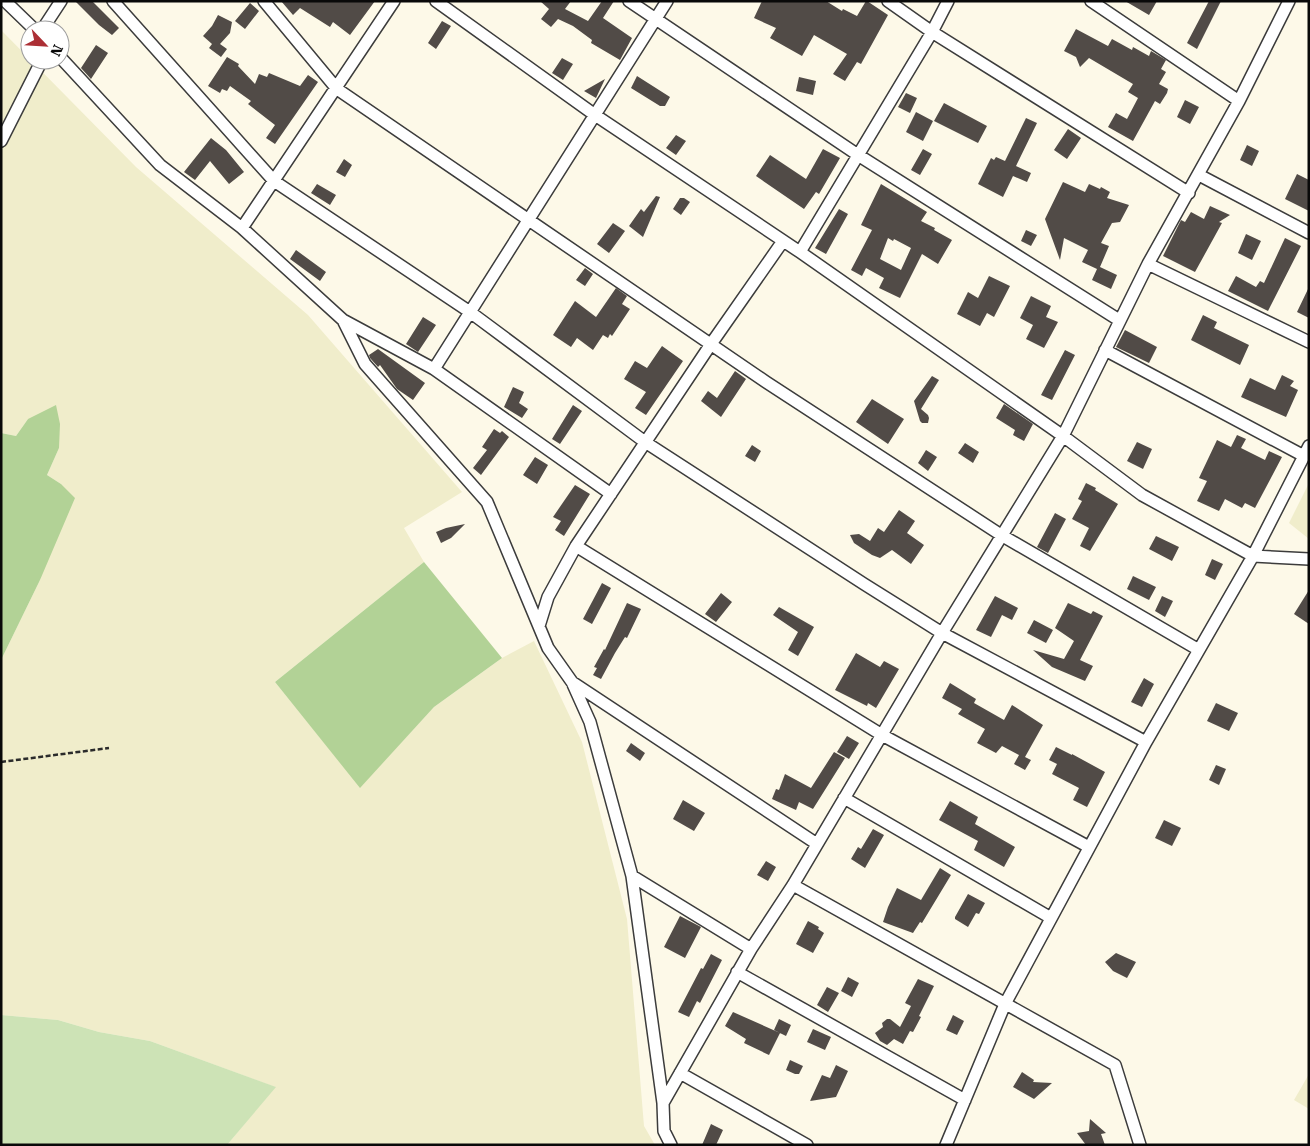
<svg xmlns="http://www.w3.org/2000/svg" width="1310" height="1146" font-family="'Roboto Serif',serif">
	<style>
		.farmland { fill: #f0edcb }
		.green { fill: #cde3b6 }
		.forest { fill: #b2d296 }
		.building { fill: #514b47; fill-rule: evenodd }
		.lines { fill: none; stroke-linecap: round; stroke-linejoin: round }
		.minor-casing { stroke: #3c3c3c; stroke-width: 14 }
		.path { stroke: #2b2b2b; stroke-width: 2.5; stroke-dasharray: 5 2.5; stroke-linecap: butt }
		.minor { stroke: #fff; stroke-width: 11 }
	</style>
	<rect width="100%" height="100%" fill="#fdf9e8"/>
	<path class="farmland" d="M1 30 136 167 308 315 462 492 404 528 424 562 275 682 360 787 434 707 502 658 534 641 582 742 627 919 644 1126 655 1145H227L275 1087 150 1041 99 1032 58 1020 1 1015V660L40 580 61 484 47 475 59 448 28 419 16 436 1 433Z
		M1309 483V539L1289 523Z
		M1309 1074V1109L1294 1100Z"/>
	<path class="green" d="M1 1015 58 1020 99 1032 150 1041 276 1087 227 1145H1Z"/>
	<path class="forest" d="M56 405 60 424 59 448 47 475 61 484 75 498 40 580 1 660V433L16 436 28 419Z
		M424 562 502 658 434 707 360 788 275 682Z"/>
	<path class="building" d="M75 1H92L119 28 112 35 99 25Z
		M281 1H375L350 35 333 22 330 27 300 8 293 15Z
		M540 1H571L565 9 588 21 602 1H614L603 18 632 38 620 60 591 43 592 40 573 26 558 19 551 27 541 19 549 9Z
		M762 1H826L842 11 843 9 857 16 866 1H867L888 15 861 64 857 62 845 81 833 74 847 54 814 35 802 56 770 38 776 28 754 18Z
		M1125 1H1157L1149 15Z
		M1209 1H1221L1197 49 1187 43Z
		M250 3 259 11 245 29 235 21Z
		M218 15 232 22 230 33 220 44 227 49 221 57 209 48 212 44 203 36 212 26Z
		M442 21 451 26 436 49 428 43Z
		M1076 29 1108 46 1112 39 1132 50 1133 47 1149 56 1151 51 1166 60 1161 69 1166 72 1159 84 1168 89 1167 93 1160 104 1155 101 1133 141 1108 127 1116 113 1127 119 1138 98 1128 92 1133 84 1089 58 1080 67 1076 57 1064 51Z
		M96 45 108 53 91 79 81 68Z
		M227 57 239 64 238 66 255 84 259 74 267 77 269 73 300 86 308 75 318 82 275 144 266 138 275 125 248 104 251 101 230 86 227 91 222 89 220 93 208 86Z
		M562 58 573 64 563 80 552 73Z
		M637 76 670 97 665 106H660L631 88Z
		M799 77 816 81 813 95 796 91Z
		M605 79 596 98 584 91Z
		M906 93 917 98 910 113 898 107Z
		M1185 100 1199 107 1190 124 1177 117Z
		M944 103 987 126 978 143 934 121Z
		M916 112 933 121 923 141 906 132Z
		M1026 118 1037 123 1016 166 1031 173 1027 182 1013 176 1003 197 978 184 991 158 994 160 996 157 1005 161Z
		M1068 129 1081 138 1067 159 1054 150Z
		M676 135 686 141 676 155 666 148Z
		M211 138 226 150 244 172 229 184 210 161 195 180 184 172Z
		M1247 145 1259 151 1252 166 1240 160Z
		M823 149 840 158 819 194 816 192 804 209 756 176 770 155 806 179Z
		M923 149 932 154 920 175 911 170Z
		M344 159 352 165 345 177 336 172Z
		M1297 174 1309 180V211L1285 199Z
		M1063 182 1085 192 1089 184 1100 189 1101 187 1110 192 1107 198 1129 205 1120 222 1112 223 1101 243 1109 246 1100 267 1117 275 1111 289 1092 280 1097 269 1082 262 1088 250 1064 238 1060 260 1045 219Z
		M317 184 336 195 330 205 311 193Z
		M881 184 927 212 921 221 935 228 934 230 952 240 938 264 922 254 900 298 879 288 884 278 866 268 862 276 851 270 872 230 861 225ZM888 238 893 241 894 239 911 248 901 270 880 259Z
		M656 196 660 197 643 237 629 226 641 209 644 212Z
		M680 198H684L690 202 681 215 673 209Z
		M1210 206 1230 215 1219 222 1222 223 1195 272 1163 256 1181 220 1185 222 1191 212 1204 219Z
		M839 209 848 214 826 254 815 248Z
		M613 223 625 231 609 253 597 244Z
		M1026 230 1037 235 1031 246 1021 241Z
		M1246 234 1261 241 1252 260 1238 253Z
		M1285 238 1301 246 1268 311 1228 291 1236 276 1256 287 1260 281 1264 283Z
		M296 250 326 272 320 281 290 259Z
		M585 268 593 274 585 286 576 280Z
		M989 276 1010 286 994 317 987 313 980 326 957 314 968 292 978 298Z
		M1309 287V318L1297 312Z
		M616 288 627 296 622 304 630 309 612 336 610 334 608 338 603 335 593 350 577 338 571 347 553 335 575 301 596 317Z
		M1031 296 1051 306 1046 317 1058 322 1044 348 1026 339 1033 325 1020 318Z
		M1203 315 1217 322 1214 328 1249 345 1240 365 1191 340Z
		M423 317 436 325 418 352 406 344Z
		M1125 330 1157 347 1149 363 1116 347Z
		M662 346 683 361 646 415 635 408 646 392 624 379 635 361 647 368Z
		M378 349 425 383 413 400 397 389 380 365 378 367 370 358 369 355Z
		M1065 350 1075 355 1052 400 1041 395Z
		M735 371 746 379 721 417 701 401 708 391 717 398Z
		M1282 375 1294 381 1290 386 1298 390 1286 417 1241 397 1250 378 1275 390Z
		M932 376 939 380 921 409 928 415 929 418 928 423H922L920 421 914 401Z
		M513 387 524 392 519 403 528 409 522 418 504 407Z
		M872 399 904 419 888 444 856 422Z
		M1004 404 1033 424 1024 441 1013 435 1015 430 996 418Z
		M573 405 582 411 560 444 552 439Z
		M494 429 500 433 502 431 509 437 481 475 473 468 487 450 482 447Z
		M1237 435 1246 439 1241 448 1265 460 1269 451 1282 457 1255 508 1245 503 1242 508 1225 499 1219 511 1197 501 1207 481 1199 478 1217 440 1231 447Z
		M1137 442 1152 449 1143 469 1127 461Z
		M965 443 979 452 973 463 958 453Z
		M752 445 761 451 755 462 745 456Z
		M926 450 937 457 928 471 918 463Z
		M535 457 548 465 537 484 523 475Z
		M1086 483 1096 488 1095 490 1118 504 1090 551 1080 546 1089 528 1072 519 1082 501 1078 499Z
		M575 485 590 494 564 536 555 530 561 521 553 517Z
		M899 510 915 521 907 533 924 545 911 564 892 550 880 558 872 555 854 543 850 535 859 534 870 541 878 528 884 532Z
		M1055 513 1066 519 1048 553 1037 547Z
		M465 524 451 538 441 543 436 532 446 528Z
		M1156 536 1179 547 1172 561 1149 549Z
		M1212 559 1223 564 1215 580 1205 575Z
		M1133 576 1156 587 1149 600 1127 589Z
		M602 583 611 588 592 624 583 619Z
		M1309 590V624L1294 614Z
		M721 593 732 602 716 622 705 614Z
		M995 596 1018 608 1012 620 1002 615 991 637 976 630Z
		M1162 596 1173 601 1165 617 1155 611Z
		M627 603 641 609 627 638 625 637 615 653 601 679 593 675 597 668 594 667 604 649 605 650Z
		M1068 603 1091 614 1093 611 1103 616 1080 660 1093 666 1085 681 1052 667 1033 650 1064 659 1074 641 1055 628Z
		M779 607 814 627 798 656 788 650 798 632 773 615Z
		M1034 620 1053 630 1046 643 1027 633Z
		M856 653 880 667 884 661 899 669 876 708 868 703 867 706 835 690Z
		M1144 678 1154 684 1142 707 1131 702Z
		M950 683 976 699 974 703 1004 720 1012 705 1043 725 1025 757 1031 760 1025 770 1014 764 1019 755 1002 746 996 753 977 743 985 729 958 714 962 709 942 698Z
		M1216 703 1238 713 1229 731 1207 721Z
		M847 736 859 743 849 759 837 752Z
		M631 743 645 753 640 761 626 751Z
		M1056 747 1072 755V754L1105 772 1087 807 1073 800 1079 788 1052 774 1057 764 1049 760Z
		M834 752 845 758 813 809 799 802 796 810 772 799 776 789 779 790 785 774 811 788Z
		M1216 765 1226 769 1219 785 1209 780Z
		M683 800 705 813 694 831 673 819Z
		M950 801 978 817 975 824 1015 847 1004 867 974 850 978 841 939 820Z
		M1164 820 1181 828 1172 846 1155 838Z
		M873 829 884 835 865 868 851 859 858 847 861 849Z
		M766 861 776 867 768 881 757 875Z
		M940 868 951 875 922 923 920 922 913 933 883 922 888 907 897 888 921 900Z
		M968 894 985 903 979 914 976 913 968 927 955 919V917Z
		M680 916 701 927 685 958 664 947Z
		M808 921 819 927 818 929 824 933 813 953 796 944Z
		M1116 953 1136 962 1127 978 1113 971 1105 962Z
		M711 954 722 960 700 1003 697 1001 689 1017 678 1012 701 968 703 969Z
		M848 977 859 983 852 997 841 991Z
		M918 979 934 986 919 1016 921 1017 913 1032 910 1031 903 1044 894 1039 887 1045 880 1041 875 1033 883 1027 882 1023 887 1019H890L900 1027 911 1006 905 1003Z
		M827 987 839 993 828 1012 817 1005Z
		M733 1012 780 1033 769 1055 744 1043 746 1039 725 1026Z
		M953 1015 964 1021 957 1035 946 1030Z
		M779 1019 791 1025 786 1036 774 1030Z
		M813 1029 831 1037 825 1050 807 1042Z
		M790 1060 803 1066 799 1074H795L786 1070Z
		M836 1065 848 1071 836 1097 810 1101 822 1075 830 1078Z
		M1022 1072 1034 1080 1033 1082 1052 1083 1034 1099 1013 1087Z
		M1090 1119 1106 1133 1101 1134 1105 1145H1086L1077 1133 1089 1131Z
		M711 1124 723 1130 716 1145H702Z"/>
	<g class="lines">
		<defs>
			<path id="minor" d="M5 1 35 30
				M113 1 274 181 470 312 645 442 864 584 942 633 1146 742
				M264 1 337 89 766 382 1001 535 1199 650
				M436 1 595 115 800 252 1063 436 1142 495 1253 556 1309 559
				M629 1 858 155 1119 320
				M888 1 932 32 1189 193
				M1091 1 1239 101
				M42 30 61 1
				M60 57 160 165 242 228 343 320 434 369 611 494
				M1 141 42 60
				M1199 175 1309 233
				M242 228 394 1
				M800 252 932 32 948 1
				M1148 264 1309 342
				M343 320 365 364 487 502 548 648 572 682 590 722 632 876 663 1103 664 1131 671 1145
				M1105 350 1304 456
				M434 369 667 1
				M576 546 882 735 1089 847
				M539 626 548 597 576 546 711 344 783 241
				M572 682 817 844
				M844 798 1051 918
				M632 876 751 949
				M793 885 1115 1065 1140 1145
				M737 972 965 1100
				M680 1073 807 1145
				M663 1103 751 949 793 885 942 633 1063 436 1148 264 1239 101 1289 1
				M946 1145 1005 1004 1146 742 1253 556 1309 446"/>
		</defs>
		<use href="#minor" class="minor-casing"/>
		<path class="path" d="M1 762 109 748"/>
		<use href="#minor" class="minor"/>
	</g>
	<rect width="1310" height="1146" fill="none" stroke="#090909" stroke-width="5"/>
	<g transform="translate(45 45) rotate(115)"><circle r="24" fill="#ffffff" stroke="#9d9d9d"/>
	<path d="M0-4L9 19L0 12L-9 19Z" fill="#ac2f35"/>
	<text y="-8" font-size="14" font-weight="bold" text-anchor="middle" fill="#090909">N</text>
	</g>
</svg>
